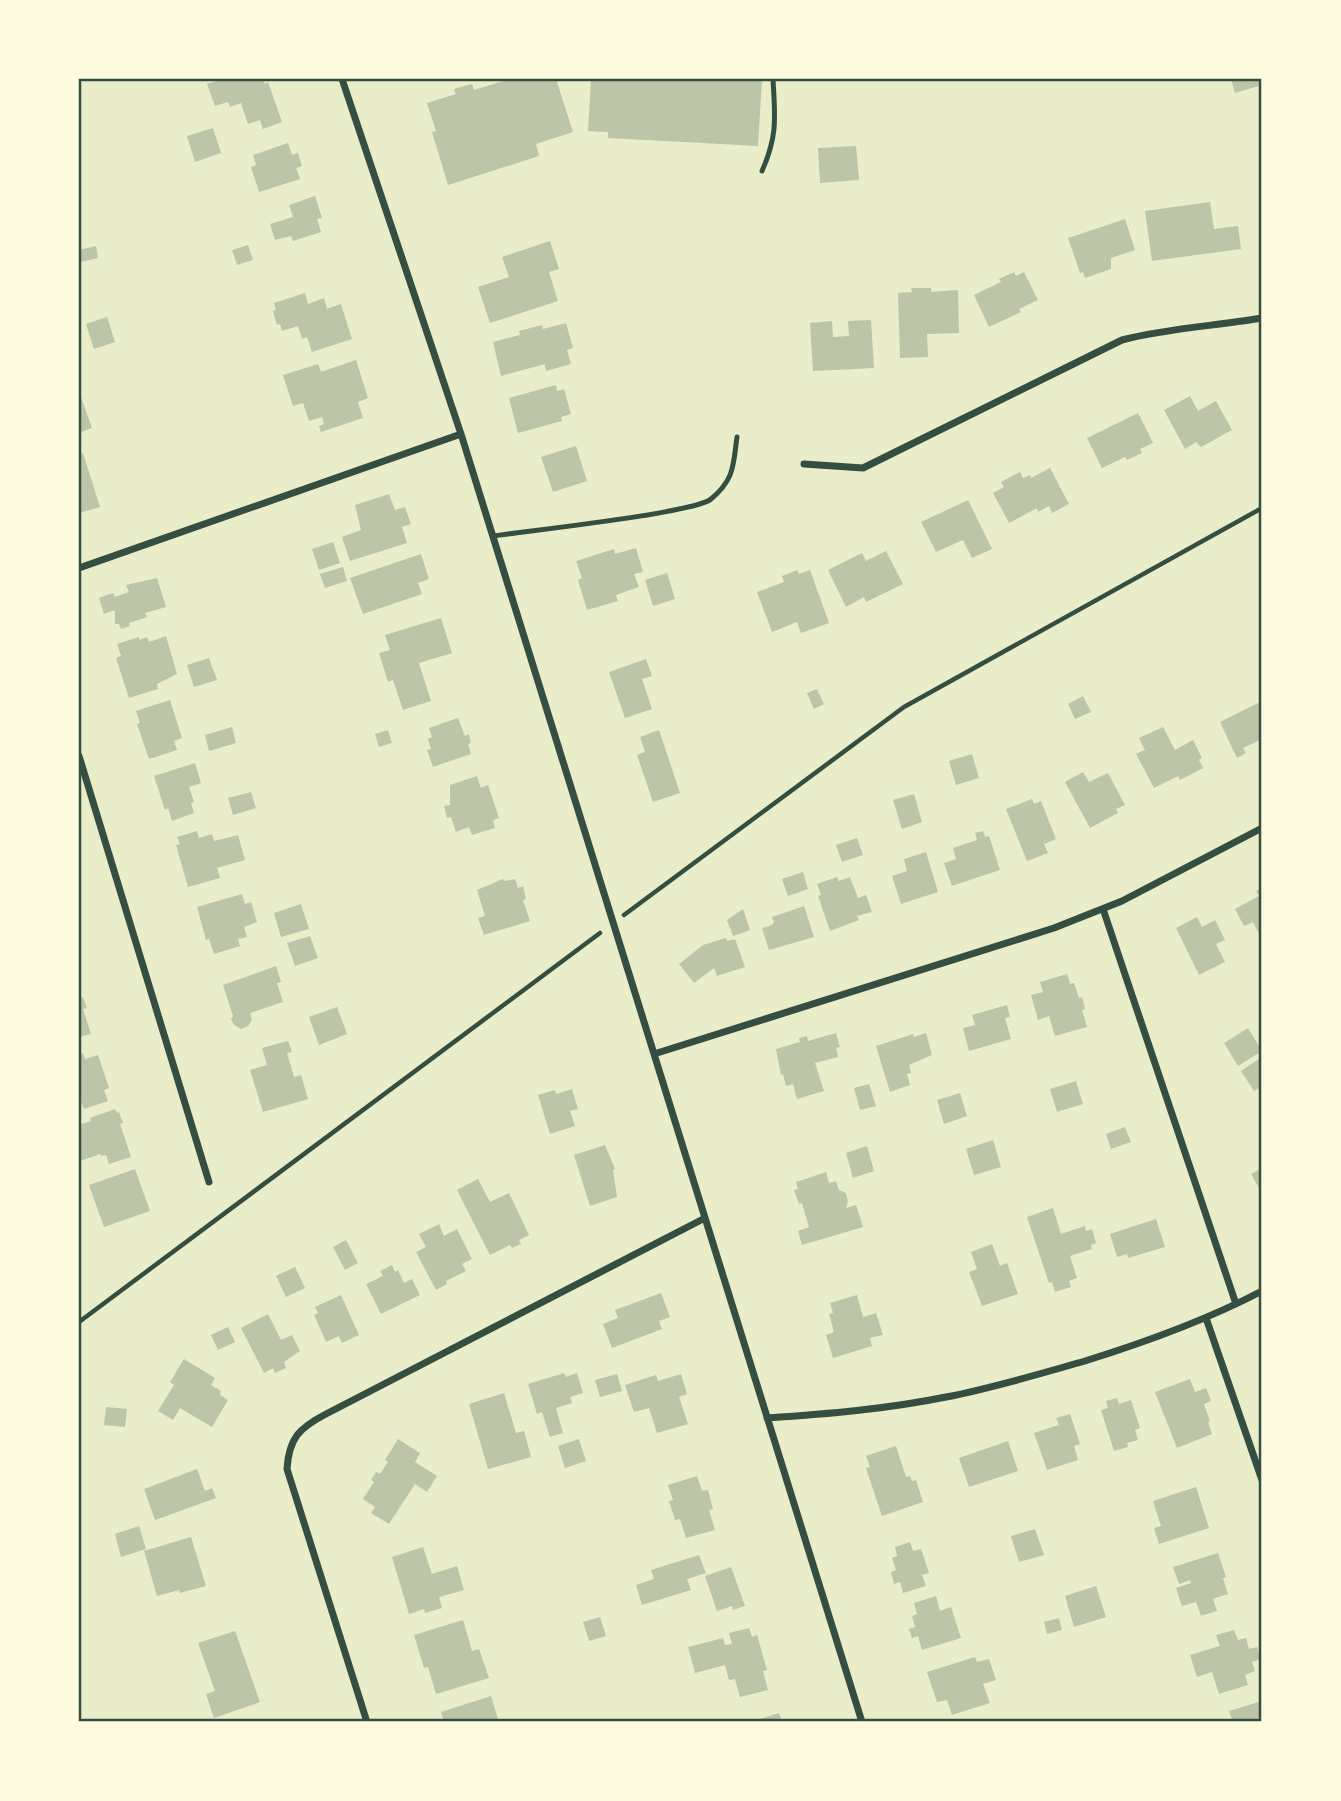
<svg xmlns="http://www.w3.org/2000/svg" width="1341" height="1801" font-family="'Crimson Pro',serif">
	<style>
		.building { fill: #bcc5a7 }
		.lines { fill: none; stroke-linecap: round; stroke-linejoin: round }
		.path { stroke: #344e41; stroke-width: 4.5 }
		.service { stroke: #344e41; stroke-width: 5 }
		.minor { stroke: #344e41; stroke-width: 7 }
		.neatline { fill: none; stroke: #344e41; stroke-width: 2.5 }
	</style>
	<rect width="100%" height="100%" fill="#e9edc9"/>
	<path class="building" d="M222 79H263L265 84 268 82 282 122 263 129 260 120 248 124 241 103 230 107 228 102 215 106 207 84Z
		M510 79H556L573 132 536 144 539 156 448 185 432 132 436 131 427 103 456 94 454 89 472 84 474 90Z
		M591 79H762L758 146 608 138V132L588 131Z
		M1231 79H1262V85L1235 93Z
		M213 128 221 153 195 162 187 136Z
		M288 143 292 155 298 153 302 166 296 168 300 179 259 192 251 167 256 165 253 155Z
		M856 146 859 180 820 183 818 148Z
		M315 196 322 218 317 219 321 232 293 241 291 236 275 240 270 224 293 217 289 205Z
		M1210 202 1214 229 1238 226 1241 249 1152 261 1145 211Z
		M1125 219 1135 250 1111 258V269L1085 278 1083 272 1080 273 1068 238Z
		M550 241 559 269 549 272 558 301 490 323 478 287 509 277 502 257Z
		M248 245 253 260 237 265 232 250Z
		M96 246 98 258 80 262 79 250Z
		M1014 272 1016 276 1024 272 1038 300 1019 309 1021 312 989 327 974 295 1001 282 999 279Z
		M911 288H931V292L958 290 959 333 927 334 928 357 900 358 898 293 912 292Z
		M305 293 308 304 324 298 327 309 341 304 352 339 312 352 307 337 302 339 298 326 282 331 280 324 277 325 273 311 276 310 274 303Z
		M107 317 115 342 94 349 86 324Z
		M871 320 874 368 813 371 810 323 832 321 833 337 849 336 848 321Z
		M566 323 573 348 567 350 571 364 546 371 545 364 501 376 493 342 520 335 519 331 542 325 543 329Z
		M356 360 368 398 358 402 363 418 321 432 319 426 324 424 322 417 309 421 303 403 293 406 283 375 318 364 321 372Z
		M556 385 557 391 564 389 571 414 561 417 562 421 518 433 509 398Z
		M79 392 92 428 79 433Z
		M1190 396 1198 411 1216 401 1232 430 1201 447 1196 442 1185 449 1164 410Z
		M1138 413 1153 443 1140 449 1142 453 1127 460 1125 457 1102 468 1087 438Z
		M576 446 587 481 553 492 541 457Z
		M83 453 100 507 79 513V454Z
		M1050 468 1069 504 1052 513 1049 506 1038 512 1037 508 1009 523 993 493 1004 487 1001 482 1020 472 1023 478 1030 475 1031 478Z
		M389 494 395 510 405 507 411 524 402 527 407 543 350 561 342 537 361 530 355 505Z
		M968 500 992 549 972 558 963 540 936 552 921 522Z
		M333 542 340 563 319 570 312 549Z
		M636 548 643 572 634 574 639 587 616 595 618 601 587 610 578 580 582 578 576 561 614 549 615 554Z
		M886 551 903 584 866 602 864 597 846 607 828 570 862 553 866 561Z
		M421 554 429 579 418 583 422 594 363 614 350 578Z
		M343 567 347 581 325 588 320 574Z
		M797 570 799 574 810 570 829 623 801 633 797 622 772 632 757 592 784 582 782 576Z
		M667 573 675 599 653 606 645 580Z
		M157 578 166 607 145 613 147 617 129 623 130 626 121 629 119 624H115V610L104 614 99 598 113 593 115 597 129 592 126 585Z
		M441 618 452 653 419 663 431 701 403 710 393 680 388 682 379 653 390 650 385 635Z
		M166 636 177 674 157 684 158 689 129 698 116 658 121 656 117 644 139 637V640L147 637 149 642Z
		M209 658 217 680 194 687 187 665Z
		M646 659 652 676 642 679 652 709 625 718 609 672Z
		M817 689 824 704 814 709 807 693Z
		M1083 696 1091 712 1075 719 1068 704Z
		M170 700 182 738 174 741 177 750 149 759 137 724 140 723 136 711Z
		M1260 702 1262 707V739L1243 748 1246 753 1237 758 1220 722Z
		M458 718 465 736 469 734 471 743 468 744 471 754 433 767 427 750 431 749 428 739 432 737 429 728Z
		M232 727 236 743 209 751 205 735Z
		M1163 727 1175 750 1193 740 1202 758 1199 760 1203 768 1180 780 1178 776 1154 788 1136 754 1145 750 1139 738Z
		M388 730 392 743 379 747 375 734Z
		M659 730 680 793 653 802 637 755 645 752 640 737Z
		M972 754 979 778 956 785 949 761Z
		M195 763 201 783 189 787 194 802 191 803 194 813 172 821 168 808 165 810 154 776Z
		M1083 772 1089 782 1108 773 1125 805 1116 809 1118 813 1090 828 1065 782Z
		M477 776 481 788 488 785 499 818 493 820 495 828 472 835 469 827 456 832 451 817 447 818 444 806 450 805V785Z
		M251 792 256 808 233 815 228 798Z
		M914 794 922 822 902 829 893 800Z
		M1032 799 1034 804 1041 801 1056 839 1044 844 1048 853 1027 861 1006 809Z
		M197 831 199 838 212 834 214 841 238 835 245 860 217 868 220 878 188 887 176 845 180 844 177 837Z
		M983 831 985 837 989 836 1000 870 952 886 944 863 956 859 953 848 977 840 975 833Z
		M857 838 863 855 842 862 836 845Z
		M926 852 938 892 901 904 892 876 907 871 904 859Z
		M803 872 808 889 788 896 782 879Z
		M837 877 839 881 850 877 858 898 866 895 872 912 857 916 859 920 830 931 818 896 821 895 817 884Z
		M503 879 505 881 515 879 518 888 523 886 526 899 523 900 530 921 484 935 478 918 485 916 477 890Z
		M1262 888V940L1253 922 1244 926 1235 909 1259 896 1256 891Z
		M242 894 245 904 251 902 257 922 244 927 247 937 238 939 240 946 214 954 209 939 206 940 197 907Z
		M301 904 309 929 281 937 274 913Z
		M804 906 814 937 769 950 762 928 772 925 774 922 772 917Z
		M743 909 750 930 733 936 727 920Z
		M1197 917 1202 927 1215 920 1225 940 1216 944 1225 962 1199 975 1176 928Z
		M310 936 318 958 295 966 287 943Z
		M726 938 727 941 735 939 745 967 717 976 714 968 694 983 679 964 703 945Z
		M276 966 281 982 277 983 283 1002 250 1013 252 1020 248 1026 241 1029 234 1025 231 1019 233 1016 223 985Z
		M1067 974 1070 984 1074 983 1079 998 1082 997 1085 1009 1082 1010 1087 1027 1055 1036 1049 1016 1038 1020 1031 995 1043 992 1040 982Z
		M83 997 87 1008 83 1009 91 1034 79 1037V999Z
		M1007 1005 1010 1017 1005 1018 1011 1039 969 1051 963 1028 975 1025 972 1015Z
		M337 1007 347 1034 319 1045 309 1017Z
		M1248 1028 1262 1051 1238 1066 1224 1043Z
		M836 1033 840 1047 836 1048 838 1057 815 1063 824 1091 797 1099 793 1084 786 1086 783 1074 781 1075 776 1049 800 1042 799 1038 807 1036 808 1041Z
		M926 1033 932 1055 909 1065 911 1073 907 1074 910 1085 890 1092 876 1046 913 1034 914 1037Z
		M288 1041 292 1052 287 1053 294 1077 301 1075 308 1099 263 1112 250 1070 267 1065 262 1048Z
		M83 1053 85 1059 98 1055 109 1088 104 1090 108 1101 84 1109 79 1098V1055Z
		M1262 1057V1086L1254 1091 1241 1071Z
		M1076 1081 1083 1104 1057 1112 1050 1089Z
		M869 1084 876 1106 860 1110 854 1088Z
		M572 1089 578 1109 570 1111 575 1126 550 1134 538 1095 555 1090 556 1094Z
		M960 1093 967 1116 944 1124 937 1100Z
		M115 1109 117 1113 119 1112 123 1123 120 1124 131 1157 109 1164 106 1155 101 1156 100 1154 80 1161 79 1125 91 1121 90 1118Z
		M1125 1127 1131 1142 1111 1149 1106 1134Z
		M993 1140 1001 1167 974 1175 966 1149Z
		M605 1145 615 1169 613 1170 617 1197 590 1206 574 1155Z
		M867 1146 874 1171 853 1178 846 1153Z
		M1262 1168V1194L1251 1174Z
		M135 1169 150 1211 104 1227 89 1185Z
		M826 1172 829 1183 836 1181 839 1190 846 1193 848 1202 846 1208 856 1205 863 1227 802 1245 798 1231 809 1227 802 1203 799 1204 794 1190 798 1189 796 1182Z
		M478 1179 490 1202 509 1193 529 1235 519 1240 521 1244 512 1248 510 1245 490 1255 457 1190Z
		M1053 1208 1061 1234 1085 1226 1086 1231 1092 1229 1096 1243 1091 1245 1092 1249 1070 1256 1077 1278 1069 1281 1071 1287 1055 1292 1052 1282 1049 1283 1027 1217Z
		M1156 1219 1165 1247 1128 1258 1127 1254 1117 1257 1110 1234Z
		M439 1224 444 1236 457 1229 472 1259 462 1264 466 1271 446 1281 447 1284 436 1290 416 1252 426 1247 419 1234Z
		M346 1240 358 1263 345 1270 333 1247Z
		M992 1244 1000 1266 1007 1263 1018 1294 982 1306 969 1272 977 1269 971 1252Z
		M392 1265 395 1272 398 1270 404 1283 412 1279 420 1295 381 1314 366 1284 383 1276 380 1271Z
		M295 1267 305 1288 286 1297 276 1276Z
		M661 1293 670 1317 659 1321 662 1329 612 1348 603 1324 618 1318 615 1310Z
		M341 1295 359 1335 342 1343 339 1336 326 1342 314 1315 318 1313 315 1307Z
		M857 1295 863 1317 876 1313 883 1335 870 1338 872 1346 833 1358 826 1335 834 1332 829 1314 833 1313 830 1303Z
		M268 1314 281 1340 292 1335 300 1351 284 1362 286 1368 275 1373 273 1368 264 1373 241 1328Z
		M228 1327 235 1342 218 1350 211 1335Z
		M184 1359 215 1378 211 1385 221 1391 220 1395 228 1400 212 1427 180 1408 173 1420 158 1411 174 1385 170 1382Z
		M564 1373 566 1377 577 1373 583 1393 570 1397 572 1403 556 1408 563 1433 550 1437 542 1412 537 1414 528 1384Z
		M617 1374 622 1391 600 1397 595 1380Z
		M681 1374 687 1394 679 1397 688 1424 657 1433 649 1408 634 1412 625 1385 656 1375 658 1381Z
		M1190 1379 1195 1392 1206 1388 1211 1401 1204 1404 1210 1421 1208 1422 1212 1434 1177 1448 1155 1392Z
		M504 1393 516 1433 524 1431 531 1457 488 1469 469 1404Z
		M1117 1398 1119 1404 1131 1400 1140 1428 1135 1430 1138 1440 1127 1443 1128 1447 1114 1451 1101 1410 1108 1408 1106 1401Z
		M106 1407 127 1409 125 1427 104 1425Z
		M1070 1414 1080 1444 1074 1446 1078 1460 1047 1470 1034 1433 1059 1425 1056 1418Z
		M398 1439 420 1453 415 1462 437 1476 427 1492 415 1484 389 1524 371 1513 375 1507 363 1499 374 1482 371 1480 376 1472 380 1474 388 1462 385 1460Z
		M579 1439 586 1461 565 1468 558 1446Z
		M1008 1441 1018 1471 969 1487 959 1458Z
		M896 1446 906 1477 910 1476 912 1481 916 1480 923 1502 882 1516 866 1468 870 1467 866 1456Z
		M197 1469 205 1491 212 1488 216 1498 155 1520 144 1489Z
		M697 1476 702 1491 708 1490 713 1509 709 1510 715 1530 686 1538 680 1519 675 1520 669 1501 673 1500 668 1485Z
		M1196 1487 1209 1528 1159 1544 1154 1528 1161 1526 1153 1501Z
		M139 1526 146 1549 121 1557 115 1534Z
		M1035 1529 1044 1555 1019 1562 1011 1536Z
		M191 1537 206 1586 180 1593 179 1590 157 1596 144 1551Z
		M910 1542 913 1551 921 1549 929 1573 922 1575 926 1586 903 1593 900 1582 894 1584 891 1572 896 1570 892 1558 897 1556 895 1547Z
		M423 1547 432 1574 457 1566 464 1590 439 1597 442 1608 425 1613 424 1609 409 1614 392 1557Z
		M1218 1553 1226 1577 1223 1578 1228 1594 1213 1599 1217 1611 1201 1616 1196 1602 1182 1606 1176 1588 1191 1583 1190 1580 1179 1584 1173 1567Z
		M699 1555 706 1573 687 1579 691 1590 642 1605 636 1585 654 1579 651 1570Z
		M731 1567 745 1606 733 1610 732 1606 717 1611 705 1576Z
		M1096 1586 1106 1617 1074 1627 1065 1596Z
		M936 1596 940 1611 951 1607 961 1638 922 1650 918 1636 912 1638 909 1629 915 1627 912 1616 917 1614 914 1603Z
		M600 1617 606 1636 589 1641 583 1622Z
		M1059 1618 1062 1630 1047 1634 1044 1622Z
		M463 1620 472 1651 479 1649 489 1678 436 1694 428 1667 424 1668 414 1635Z
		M749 1628 752 1637 757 1635 767 1670 763 1671 768 1690 740 1697 735 1679 729 1680 725 1665 695 1673 688 1647 723 1638 725 1645 732 1644 729 1633Z
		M1234 1630 1238 1640 1246 1638 1249 1649 1257 1647 1261 1659 1252 1662 1255 1671 1245 1675 1248 1685 1219 1694 1212 1672 1197 1677 1190 1655 1220 1646 1216 1635Z
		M235 1631 260 1702 214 1718 206 1694 215 1691 198 1643Z
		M975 1657 977 1662 989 1659 996 1680 983 1684 990 1703 952 1715 947 1700 937 1702 927 1672Z
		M491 1696 499 1722H444L441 1712Z
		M1262 1701V1722H1233L1229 1711Z
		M779 1713 782 1722H751Z"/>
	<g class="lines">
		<path class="path" d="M624 915 904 707 1262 508
			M79 1322 600 933"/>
		<path class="service" d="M762 171C778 135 775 117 773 79
			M493 536C526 531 695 513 711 499 735 479 733 465 737 437"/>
		<path class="minor" d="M342 79 461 434 862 1722
			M804 464 863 468 1122 340C1168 328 1216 326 1262 318
			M79 568 461 434
			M79 756 209 1182
			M1103 909 1236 1304
			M654 1054 1054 928 1122 901 1262 828
			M1206 1318 1262 1480
			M767 1418C827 1414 887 1409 946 1397 993 1388 1039 1374 1085 1361 1146 1342 1205 1321 1262 1291
			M367 1722 287 1469C289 1438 299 1428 326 1414L705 1218"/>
	</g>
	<rect width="1341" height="1801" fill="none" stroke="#fefae0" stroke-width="161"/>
	<rect x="80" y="80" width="1180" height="1640" class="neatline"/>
</svg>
